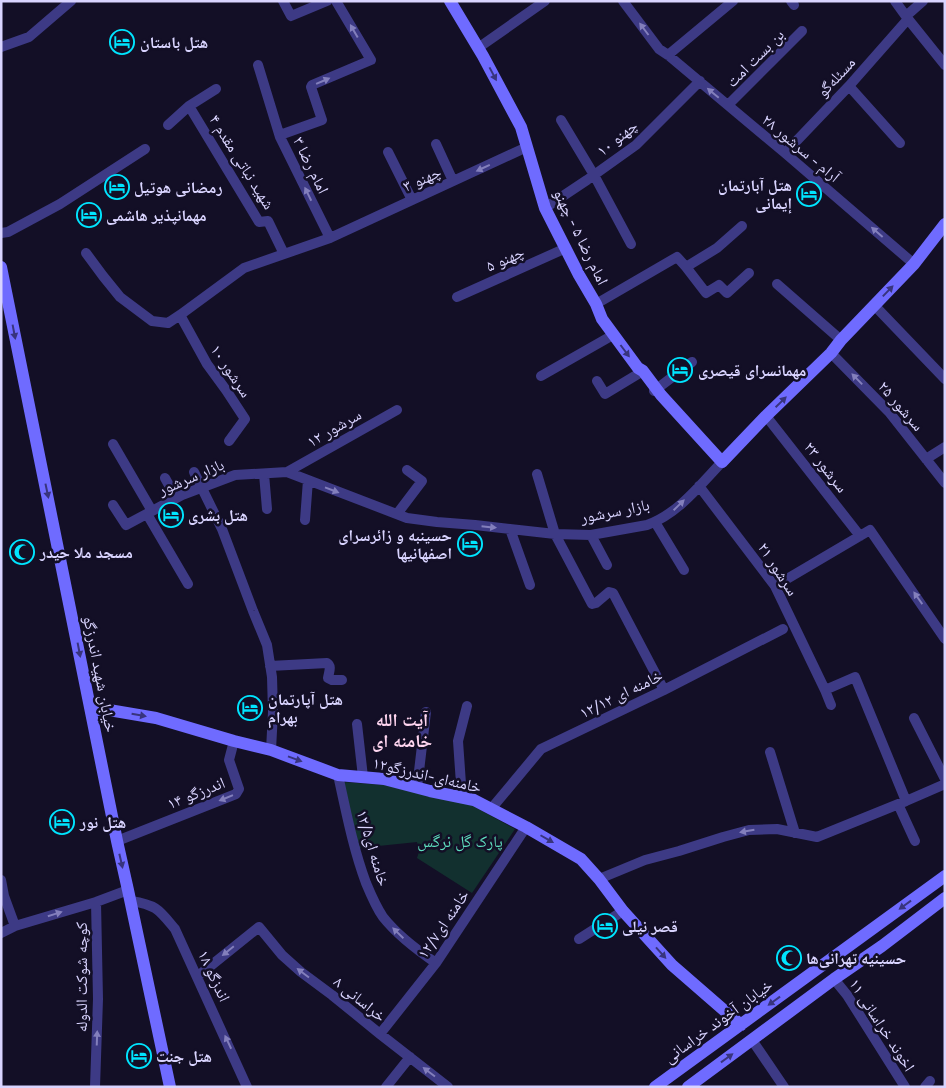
<svg xmlns="http://www.w3.org/2000/svg" width="946" height="1088" font-family="'Space Grotesk','Noto Naskh Arabic',sans-serif">
	<style>
		.green { fill: #12302f }
		.lines { fill: none; stroke-linecap: round; stroke-linejoin: round }
		.street { stroke: #3d3a85; stroke-width: 10 }
		.secondary { stroke: #6f6bff; stroke-width: 12 }
		.oneway { fill: #837fbc }
		.oneway2 { fill: #38347d }
		.labels { text-anchor: middle; dominant-baseline: central; stroke-width: 5; stroke-linejoin: round; paint-order: stroke }
		.poi-label { font-size: 16px; font-weight: bold; fill: #d9d4ff; stroke: #130f26; text-anchor: start }
		.street-label { font-size: 16px; fill: #d9d4ff; stroke: #130f26 }
		.park-label { font-size: 16px; fill: #5fe0c0; stroke: #130f26 }
		.neighbourhood-label { font-size: 18px; font-weight: bold; fill: #ffd6f0; stroke: #130f26 }
	</style>
	<rect width="100%" height="100%" fill="#130f26"/>
	<path class="green" d="M343 782 384 785 471 805 515 829 472 893 417 858 419 852 417 842 359 848Z"/>
	<g class="lines">
		<path class="street" d="M283 1 291 16 327 1
			M623 1 659 49 668 55 785 153 914 264
			M791 1 794 5
			M895 1 908 19 945 65
			M906 16 923 1
			M1 47 29 37 71 1
			M478 48 545 1
			M668 55 733 1
			M258 65 280 137 330 238
			M849 86 900 143
			M728 105 802 31
			M189 106 259 222 268 221 284 254
			M561 120 594 175 631 244
			M168 125 189 106 216 89
			M280 135 322 120 311 87 312 85 371 60 336 1
			M436 144 453 181
			M388 152 412 200
			M785 153 849 86 908 19
			M545 208 587 180 636 145 700 81
			M1 233 8 232 60 204 145 149
			M86 253 103 276 120 297 152 321 168 323 180 315 244 268 330 238 527 147
			M686 267 706 293 719 285 727 293 749 273
			M777 284 841 340
			M457 297 566 248
			M596 304 677 257 686 267 717 248 742 226
			M874 305 945 379
			M180 315 207 364 226 390 245 419 229 441
			M831 353 889 412 945 483
			M541 376 613 335
			M597 381 605 394 643 371
			M654 391 692 362
			M766 416 860 536
			M113 444 152 511
			M926 459 945 447
			M194 472 222 529 253 611 267 645 272 677 273 712 271 750
			M287 472 397 410
			M264 474 267 509
			M537 474 555 534 592 604 596 603 609 592 613 593 664 690
			M165 478 176 498
			M699 486 775 586 825 690 831 705
			M113 505 126 525 182 495 235 475 287 472 407 518 437 522 475 525 555 534 591 535 647 525C678 514 700 485 722 462
			M147 514 188 584
			M397 514 422 481 407 470
			M305 520 308 480
			M655 522 684 570
			M510 529 530 585
			M591 535 607 565
			M775 586 870 530 945 639
			M270 666 327 663C332 666 329 672 328 678L332 680H342
			M825 690 855 677 906 801
			M914 718 945 779
			M357 724 363 777
			M770 752 795 833
			M338 775C346 811 353 848 366 883 371 895 376 907 383 917 398 936 417 950 436 963
			M417 788 426 712
			M462 798 458 741 467 706
			M898 804 915 841
			M491 809 541 749 664 690 783 629
			M117 841 236 794 239 789 229 760 234 741
			M599 879 645 860 679 851 723 837 749 830 777 829 817 837 906 801 945 784
			M1 880 4 896 15 926
			M131 901C157 905 159 910 175 929L247 1087
			M1 933 15 926 96 902 128 890
			M579 939 623 911
			M198 976 259 927 282 955 301 972 332 995 380 1034 448 1087
			M834 979 847 995 905 1087
			M380 1034 436 963 526 827
			M752 1040 784 1087
			M95 1087 98 999 96 902
			M386 1087 410 1057
			M925 1087 930 1081"/>
		<path class="secondary" d="M450 1 483 56 521 127 545 208 579 275 596 304 602 319 638 368 643 371 661 395 722 462 766 416 831 353 841 340 914 264 945 224
			M1 267 117 841 128 890 170 1087
			M91 711 103 709 156 718 234 741 271 750 338 775 384 779 430 791 474 800 526 827 581 859 599 879 623 911 672 965 741 1025
			M655 1087 945 876
			M688 1087 834 979 882 946 945 898"/>
	</g>
	<defs><path id="oneway-solid" d="M-6-.8H1V-3.2L6.5 0L1 3.2V.8H-6Z" transform="scale(1.25)"/></defs>
	<g class="oneway">
		<use href="#oneway-solid" transform="translate(644 29) rotate(-127)"/>
		<use href="#oneway-solid" transform="translate(354 31) rotate(-120)"/>
		<use href="#oneway-solid" transform="translate(323 81) rotate(-23)"/>
		<use href="#oneway-solid" transform="translate(713 93) rotate(-140)"/>
		<use href="#oneway-solid" transform="translate(483 168) rotate(155)"/>
		<use href="#oneway-solid" transform="translate(308 194) rotate(-116)"/>
		<use href="#oneway-solid" transform="translate(877 232) rotate(-139)"/>
		<use href="#oneway-solid" transform="translate(857 379) rotate(-134)"/>
		<use href="#oneway-solid" transform="translate(332 490) rotate(21)"/>
		<use href="#oneway-solid" transform="translate(679 505) rotate(-44)"/>
		<use href="#oneway-solid" transform="translate(489 527) rotate(6)"/>
		<use href="#oneway-solid" transform="translate(918 598) rotate(-125)"/>
		<use href="#oneway-solid" transform="translate(226 798) rotate(158)"/>
		<use href="#oneway-solid" transform="translate(747 831) rotate(170)"/>
		<use href="#oneway-solid" transform="translate(55 914) rotate(-17)"/>
		<use href="#oneway-solid" transform="translate(398 933) rotate(-136)"/>
		<use href="#oneway-solid" transform="translate(228 951) rotate(141)"/>
		<use href="#oneway-solid" transform="translate(303 973) rotate(-143)"/>
		<use href="#oneway-solid" transform="translate(97 1038) rotate(-88)"/>
		<use href="#oneway-solid" transform="translate(228 1042) rotate(-115)"/>
		<use href="#oneway-solid" transform="translate(429 1072) rotate(-143)"/>
	</g>
	<g class="oneway2">
		<use href="#oneway-solid" transform="translate(493 74) rotate(62)"/>
		<use href="#oneway-solid" transform="translate(888 291) rotate(-46)"/>
		<use href="#oneway-solid" transform="translate(14 332) rotate(79)"/>
		<use href="#oneway-solid" transform="translate(625 351) rotate(53)"/>
		<use href="#oneway-solid" transform="translate(781 402) rotate(-44)"/>
		<use href="#oneway-solid" transform="translate(47 491) rotate(78)"/>
		<use href="#oneway-solid" transform="translate(79 650) rotate(79)"/>
		<use href="#oneway-solid" transform="translate(139 715) rotate(10)"/>
		<use href="#oneway-solid" transform="translate(295 759) rotate(20)"/>
		<use href="#oneway-solid" transform="translate(547 839) rotate(30)"/>
		<use href="#oneway-solid" transform="translate(121 861) rotate(77)"/>
		<use href="#oneway-solid" transform="translate(905 905) rotate(144)"/>
		<use href="#oneway-solid" transform="translate(661 953) rotate(48)"/>
		<use href="#oneway-solid" transform="translate(774 1001) rotate(144)"/>
		<use href="#oneway-solid" transform="translate(727 1058) rotate(-36)"/>
	</g>
	<defs>
		<symbol id="hotel-ring" viewBox="-11 -11 22 22"><circle r="9.5" fill="#130f26" stroke="#00e5ff" stroke-width="1.5"/><path d="M-6-4.5h1.5V1H6V5H4.5V3h-9V5H-6ZM-4 0a1.8 1.8 0 1 1 3.6 0ZM.5 0V-2.5h3Q6-2.5 6 0Z" fill="#00e5ff"/></symbol>
		<symbol id="mosque-ring" viewBox="-11 -11 22 22"><circle r="9.5" fill="#130f26" stroke="#00e5ff" stroke-width="1.5"/><path d="M3.5-4.9A6 6 0 1 0 3.5 4.9A5 5 0 1 1 3.5-4.9Z" fill="#00e5ff"/></symbol>
	</defs>
	<g fill-rule="evenodd">
		<use href="#hotel-ring" x="108" y="28" width="28" height="28"/>
		<use href="#hotel-ring" x="103" y="173" width="28" height="28"/>
		<use href="#hotel-ring" x="795" y="180" width="28" height="28"/>
		<use href="#hotel-ring" x="75" y="201" width="28" height="28"/>
		<use href="#hotel-ring" x="666" y="356" width="28" height="28"/>
		<use href="#hotel-ring" x="157" y="501" width="28" height="28"/>
		<use href="#hotel-ring" x="456" y="530" width="28" height="28"/>
		<use href="#mosque-ring" x="8" y="538" width="28" height="28"/>
		<use href="#hotel-ring" x="236" y="694" width="28" height="28"/>
		<use href="#hotel-ring" x="48" y="808" width="28" height="28"/>
		<use href="#hotel-ring" x="591" y="912" width="28" height="28"/>
		<use href="#mosque-ring" x="775" y="944" width="28" height="28"/>
		<use href="#hotel-ring" x="125" y="1042" width="28" height="28"/>
	</g>
	<g class="labels">
		<g class="poi-label">
			<text x="140" y="42">هتل باستان</text>
			<text x="792" y="185" text-anchor="end">هتل آبارتمان<tspan x="792" dy="18">إیمانی</tspan></text>
			<text x="134" y="187">رمضانی هوتیل</text>
			<text x="106" y="215">مهمانپذیر هاشمی</text>
			<text x="698" y="370">مهمانسرای قیصری</text>
			<text x="188" y="515">هتل بشری</text>
			<text x="452" y="535" text-anchor="end">حسینبه و زائرسرای<tspan x="452" dy="18">اصفهانیها</tspan></text>
			<text x="40" y="552">مسجد ملا حیدر</text>
			<text x="268" y="699">هتل آپارتمان<tspan x="268" dy="18">بهرام</tspan></text>
			<text x="80" y="822">هتل نور</text>
			<text x="622" y="926">قصر نیلی</text>
			<text x="806" y="958">حسینیه تهرانی‌ها</text>
			<text x="156" y="1056">هتل جنت</text>
		</g>
		<g class="street-label">
			<text transform="translate(755 58) rotate(-45)">بن بست امت</text>
			<text transform="translate(836 77) rotate(-47)">مسئله‌گو</text>
			<text transform="translate(617 138) rotate(-39)">چهنو ۱۰</text>
			<text transform="translate(801 148) rotate(40)">آرام - سرشور ۲۸</text>
			<text transform="translate(242 162) rotate(58)">شهید نباتی مقدم ۴</text>
			<text transform="translate(311 165) rotate(64)">امام رضا ۳</text>
			<text transform="translate(422 179) rotate(-24)">چهنو ۳</text>
			<text transform="translate(581 237) rotate(64)">امام رضا ۵ - چهنو</text>
			<text transform="translate(505 259) rotate(-24)">چهنو ۵</text>
			<text transform="translate(231 371) rotate(56)">سرشور ۱۰</text>
			<text transform="translate(901 406) rotate(49)">سرشور ۲۵</text>
			<text transform="translate(334 428) rotate(-30)">سرشور ۱۲</text>
			<text transform="translate(826 467) rotate(52)">سرشور ۲۳</text>
			<text transform="translate(191 477) rotate(-23)">بازار سرشور</text>
			<text transform="translate(615 511) rotate(-11)">بازار سرشور</text>
			<text transform="translate(778 569) rotate(57)">سرشور ۲۱</text>
			<text transform="translate(100 674) rotate(79)">خیابان شهید اندرزگو</text>
			<text transform="translate(621 694) rotate(-26)">خامنه ای ۱۲/۱۲</text>
			<text transform="translate(427 775) rotate(13)">خامنه‌ای-اندرزگو۱۲</text>
			<text transform="translate(196 793) rotate(-22)">اندرزگو ۱۴</text>
			<text transform="translate(373 848) rotate(73)">خامنه ای۱۲/۵</text>
			<text transform="translate(443 924) rotate(-56)">خامنه ای۱۲/۷</text>
			<text transform="translate(214 976) rotate(65)">اندزگو ۱۸</text>
			<text transform="translate(81 977) rotate(-90)">کوچه شوکت الدوله</text>
			<text transform="translate(360 999) rotate(39)">خراسانی ۸</text>
			<text transform="translate(718 1021) rotate(-36)">خیابان آخوند خراسانی</text>
			<text transform="translate(882 1025) rotate(57)">اخوند خراسانی ۱۱</text>
		</g>
		<g class="park-label">
			<text x="460" y="841">پارک گل نرگس</text>
		</g>
		<g class="neighbourhood-label">
			<text x="402" y="719">آیت الله<tspan x="402" dy="21">خامنه ای</tspan></text>
		</g>
	</g>
	<rect width="946" height="1088" fill="none" stroke="#d9d4ff" stroke-width="5"/>
</svg>
